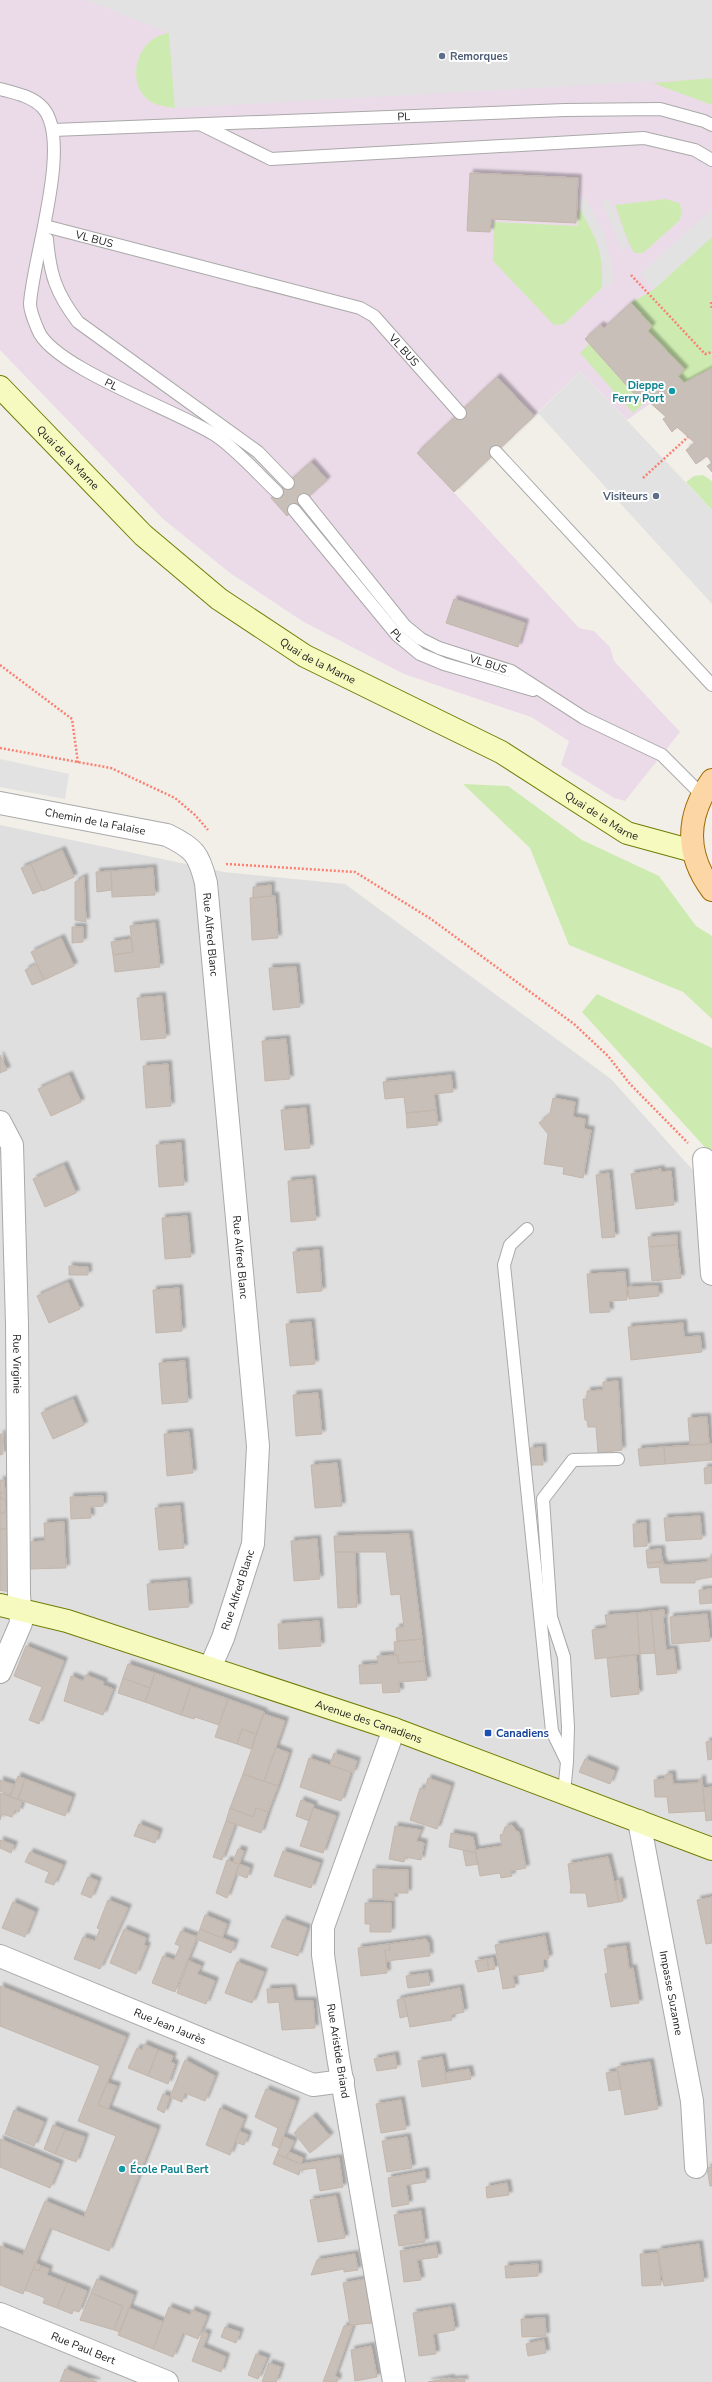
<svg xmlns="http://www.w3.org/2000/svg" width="712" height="2382" font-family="'Nunito Sans',sans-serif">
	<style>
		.residential { fill: #e0dfdf }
		.industrial { fill: #ebdbe8 }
		.grass { fill: #cdebb0 }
		.parking { fill: #e2e2e2 }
		.building { fill: #c7bfb8; stroke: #c4b6ab; filter: url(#shadow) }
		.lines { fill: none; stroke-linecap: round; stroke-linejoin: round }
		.lane-casing { stroke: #a9a9a9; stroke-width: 14 }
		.street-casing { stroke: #a9a9a9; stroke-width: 24 }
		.secondary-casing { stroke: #707d05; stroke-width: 24 }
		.primary-casing { stroke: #a06b00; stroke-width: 24 }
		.path { stroke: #fa8072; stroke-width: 2.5; stroke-dasharray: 2 2; stroke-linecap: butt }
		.lane { stroke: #fff; stroke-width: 12 }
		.street { stroke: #fff; stroke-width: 22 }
		.secondary { stroke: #f7fabf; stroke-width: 22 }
		.primary { stroke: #fcd6a4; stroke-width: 22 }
		.service-dot { fill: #5c6f8a; stroke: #fff; stroke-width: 1.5 }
		.culture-dot { fill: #0f9aa8; stroke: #fff; stroke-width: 1.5 }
		.transit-dot { fill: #1a4fb4; stroke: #fff; stroke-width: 1.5 }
		.labels { text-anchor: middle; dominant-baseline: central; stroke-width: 4; stroke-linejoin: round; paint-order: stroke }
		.service-label { font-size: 11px; font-weight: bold; fill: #4e5e75; stroke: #fff; text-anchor: start }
		.street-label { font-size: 11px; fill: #222; stroke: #fff }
		.culture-label { font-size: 11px; font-weight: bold; fill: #0d838f; stroke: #fff; text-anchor: end }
		.transit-label { font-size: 11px; font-weight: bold; fill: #164399; stroke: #fff; text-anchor: start }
	</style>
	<defs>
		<filter id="shadow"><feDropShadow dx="3.5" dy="-3.5" stdDeviation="1" flood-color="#0004"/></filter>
	</defs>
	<rect width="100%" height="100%" fill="#f2efe9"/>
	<path class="residential" d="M0 825 224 872 345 884 611 1079 690 1167 712 1188V2382H0Z"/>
	<path class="industrial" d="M0 0H712V472L707 466 712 463 707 456 696 464 686 450 694 443 677 427 672 432 663 419 666 417 651 403 627 420 580 371 534 416 516 398 437 474 579 628 594 631 610 647 614 661 680 732 625 801 614 798 561 765 569 741 531 717 404 674 302 621 230 573 162 518 0 350Z"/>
	<path class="grass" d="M169 33 175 108C166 107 153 105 146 98 129 82 135 49 155 38 159 35 165 34 169 33Z
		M712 78V105L653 83Z
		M666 199 679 203 682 210 680 220 643 253H635C629 248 619 215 615 205Z
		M579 207C596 238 604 252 602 288L564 324 554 325 493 261 494 222 578 226Z
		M712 237V368L684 383 678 376 685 370 648 331 651 326 631 303 654 289Z
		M589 344 643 404 633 413 580 353Z
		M703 475 712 481V510L686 482 694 476Z
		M463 784 508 786 582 840 659 876 696 926 712 936V1019L683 992 569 945 530 848Z
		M597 994 712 1048V1155L582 1012Z"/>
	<path class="parking" d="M87 0H712V78L175 108 169 33Z
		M585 197 604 234 613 272V283L602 288 603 268 599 245 579 207V202Z
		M608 198 623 229 628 247 622 250 602 202Z
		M712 209V237L654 289 640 274Z
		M580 371 712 510V604L538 413Z
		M0 759 69 774 65 799 0 787Z"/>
	<path class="building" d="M470 173 578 178 576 223 491 219 490 232 467 231Z
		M631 303 652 326 648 331 685 370 678 376 684 383 712 368V472L707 466 712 463 707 456 696 464 686 450 695 443 677 427 672 432 663 419 666 417 647 400 643 404 585 339 600 325 604 328Z
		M497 377 534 416 454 492 417 453Z
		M311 462 327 480 287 516 271 498Z
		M454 599 525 623 518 647 446 623Z
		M62 850 74 877 43 891 31 864Z
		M31 864 42 890 33 894 21 868Z
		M153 868 155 895 112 897 111 871Z
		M111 871 112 890 97 892 96 872Z
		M84 877 86 922 75 920V882Z
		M271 885V896L253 898V887Z
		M271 896H275L278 938 252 940 250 898Z
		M155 923 160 967 115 972 113 955 133 952 130 926Z
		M72 927H83V942L72 943Z
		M61 938 74 966 44 980 31 952Z
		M131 939 133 952 113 955 111 942Z
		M37 964 44 980 32 985 25 970Z
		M296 967 300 1007 273 1010 269 968Z
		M162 996 166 1038 141 1040 137 998Z
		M286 1039 290 1079 265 1081 262 1041Z
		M0 1055 7 1070 0 1073Z
		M168 1064 171 1106 146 1108 143 1066Z
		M69 1075 81 1102 51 1116 38 1089Z
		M451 1075 453 1092 434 1094 436 1110 406 1113 404 1097 385 1099 383 1082Z
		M553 1098 575 1102 573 1117 585 1119 584 1129 591 1130 583 1178 563 1174 564 1167 544 1164 548 1134 539 1123 550 1114Z
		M306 1108 310 1148 285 1150 281 1110Z
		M436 1110 438 1125 407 1128 406 1113Z
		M181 1143 184 1185 159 1187 156 1145Z
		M64 1165 76 1193 45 1207 33 1179Z
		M661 1169V1172L671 1171 674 1205 636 1209 631 1174Z
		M609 1173 615 1237 602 1238 596 1175Z
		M312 1179 316 1220 291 1222 288 1181Z
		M187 1216 191 1257 165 1259 162 1218Z
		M677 1235V1245L649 1247 648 1237Z
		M677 1245 681 1278 652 1281 649 1247Z
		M319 1250 322 1291 297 1293 293 1252Z
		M69 1266 88 1267V1275H69Z
		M625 1272 627 1300 609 1301 610 1312 590 1313 587 1274Z
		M68 1282 80 1309 49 1323 37 1296Z
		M658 1286 659 1296 629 1299 628 1287Z
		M179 1288 182 1331 156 1333 153 1290Z
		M311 1322 315 1364 290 1366 286 1324Z
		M683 1323 684 1337 700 1336 702 1352 631 1360 628 1327Z
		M185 1361 188 1402 162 1404 159 1363Z
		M618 1381 622 1450 598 1453 596 1427H588L587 1420H585L583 1399H587V1391L603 1390V1382Z
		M318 1393 322 1434 296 1436 293 1395Z
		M73 1399 84 1425 53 1439 41 1413Z
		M707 1417 709 1444 690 1445 688 1418Z
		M189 1432 193 1473 167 1476 164 1434Z
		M0 1434H2L3 1454 0 1455Z
		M712 1444V1460L665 1464 664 1447Z
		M542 1447 543 1465H531L530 1448Z
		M664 1447 665 1464 640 1466 638 1449Z
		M337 1463 342 1506 315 1508 311 1465Z
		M712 1467V1483L705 1484 704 1468Z
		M0 1480H4L5 1493H0Z
		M0 1493H5V1499H1Z
		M0 1493 1 1499H5L6 1512 0 1513Z
		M103 1496V1506L90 1507 91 1518 71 1519 70 1497Z
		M180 1506 184 1548 159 1550 155 1508Z
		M6 1512 7 1529H0V1513Z
		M700 1516 702 1539 666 1541 664 1518Z
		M64 1522 66 1568 28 1569 27 1552H30V1542L45 1541 44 1523Z
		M646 1523 647 1546 634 1547 633 1524Z
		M0 1529H7L10 1592 0 1590Z
		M409 1534 422 1639 397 1641 396 1628 404 1627 400 1594 391 1595 386 1552H335L334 1536Z
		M317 1539 320 1579 294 1581 291 1541Z
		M661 1549 662 1562 647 1563 646 1550Z
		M335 1552H355L357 1607 338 1608Z
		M708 1558H712V1577L695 1580V1583H661L659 1567 648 1568 647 1563 663 1561 664 1565 708 1562Z
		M187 1581 189 1607 149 1610 147 1584Z
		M712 1589V1603L700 1604 699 1590Z
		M664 1610 665 1617H663L666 1650 674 1649 677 1673 657 1675 651 1611Z
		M651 1611 655 1653 640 1654 637 1613Z
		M637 1613 640 1654 595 1659 592 1630 607 1628 605 1615Z
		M707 1614 710 1641 672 1644 670 1617Z
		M319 1621 321 1646 279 1649 278 1624Z
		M422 1639 424 1661 398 1663V1655H395L394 1642Z
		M26 1646 64 1661 39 1724 29 1720 42 1687 14 1676Z
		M398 1655V1663L424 1661 427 1680 399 1682 400 1692 383 1693 382 1683 360 1684 359 1665 378 1664 377 1656Z
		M636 1655 639 1694 611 1697 607 1658Z
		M128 1664 155 1673 150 1688 123 1678Z
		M155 1673 191 1686 181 1715 145 1702Z
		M86 1675 104 1682 103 1685 113 1689 103 1715 64 1701 71 1676 83 1681Z
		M123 1678 150 1688 145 1702 118 1693Z
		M191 1686 228 1699 219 1725 195 1717 194 1719 181 1715Z
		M228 1699 264 1712 256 1734 242 1729 237 1744 215 1737Z
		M264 1714 285 1721 264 1781 243 1774Z
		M242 1729 256 1734 251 1749 237 1744Z
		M712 1741V1759L708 1760 706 1742Z
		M276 1748 289 1753 278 1786 264 1781Z
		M334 1753 357 1761 353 1773 330 1765Z
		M309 1758 351 1772 341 1801 300 1787Z
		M585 1759 615 1771 610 1784 579 1772Z
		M243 1774 278 1786 268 1812 256 1808 253 1817 230 1808Z
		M672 1774 673 1784 699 1783V1779H702L705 1811 669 1813 667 1797H655L654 1780 665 1779V1775Z
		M18 1776 25 1779 18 1799 10 1797Z
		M428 1778 451 1786 437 1829 410 1820 420 1788 425 1789Z
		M25 1779 72 1797 65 1816 18 1799Z
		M0 1780 15 1785 10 1795 0 1791Z
		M712 1787V1820L706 1821 703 1788Z
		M0 1793 22 1801 19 1812 15 1810 12 1817 2 1814 0 1820Z
		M301 1800 314 1805 309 1821 296 1816Z
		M230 1808 253 1817 256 1808 268 1812 261 1833 226 1821Z
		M313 1808 336 1816 323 1853 300 1846Z
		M226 1821 235 1824 222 1860 213 1857Z
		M139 1824 159 1832 155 1843 134 1836Z
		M512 1825 517 1832H519L526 1868 511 1871 512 1876 501 1878 500 1873 480 1876 475 1850 502 1846 500 1835 503 1834 505 1827Z
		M395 1826 421 1830 416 1841 424 1843 421 1860 405 1857 404 1862 389 1859Z
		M451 1833 473 1837 476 1853 449 1847Z
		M0 1840 14 1845 11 1853 0 1848Z
		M238 1849 244 1851 239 1864 233 1862Z
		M463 1850 476 1853 478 1864 466 1866Z
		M283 1851 320 1863 311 1888 274 1876Z
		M30 1852 63 1865 54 1885 45 1882 49 1872 25 1862Z
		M608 1857 619 1902 588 1907 586 1893H570L571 1888 568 1864Z
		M227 1860 239 1864 227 1898 216 1893Z
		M239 1864 250 1868 247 1878 236 1874Z
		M373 1869 408 1870V1893H394V1900L373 1899Z
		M88 1877 98 1881 91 1898 81 1894Z
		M616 1881H619L623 1901 619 1902Z
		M712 1897V1943L706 1944 697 1900Z
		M108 1900 128 1908 100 1969 74 1959 83 1937 95 1941 100 1929 97 1928Z
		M13 1902 35 1912 25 1937 2 1928Z
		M365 1903H391V1932H370V1924H365Z
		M205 1915 227 1924 222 1938 200 1929Z
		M283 1919 307 1928 298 1956 271 1947Z
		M124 1929 146 1938 144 1945 147 1946 136 1974 110 1963Z
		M200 1929 235 1943 231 1953 196 1939Z
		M181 1931 197 1937 175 1992 152 1983 163 1956 174 1960 180 1946 175 1944Z
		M545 1936 549 1958 543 1960 544 1971 513 1976 515 1987 503 1989 495 1945Z
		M426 1939 429 1944 430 1956 386 1961 385 1950H390L389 1944Z
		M389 1944 390 1950H385L387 1973 361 1976 358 1948Z
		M626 1946 629 1969 633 1968 639 2003 611 2007 605 1974 608 1973 604 1949Z
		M493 1958 495 1969 489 1970 487 1959Z
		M487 1959 489 1970 478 1972 475 1961Z
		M189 1961 201 1966 197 1974 215 1981 206 2004 177 1993Z
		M237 1962 264 1972 252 2003 225 1993Z
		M428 1973 430 1985 408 1988 406 1976Z
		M0 1986 126 2037 98 2105 157 2129 109 2251 50 2228 23 2294 0 2285V2246L23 2255 45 2201 84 2217 116 2136 78 2121 100 2066 0 2026Z
		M292 1988 294 2001H313L315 2028 282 2030 279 2002 268 2003 267 1989Z
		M460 1988 464 2012 451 2015 452 2020 410 2027 404 1998Z
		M404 1998 408 2016 400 2018 397 2000Z
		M144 2044 158 2050 148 2076 128 2068 137 2048 142 2050Z
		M158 2050 173 2056 171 2062 175 2064 168 2084 148 2076Z
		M395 2055 397 2068 377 2071 374 2059Z
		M442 2057 447 2083 422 2087 418 2061Z
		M185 2060 215 2076 205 2101 185 2093 182 2102 170 2097Z
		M650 2062 658 2109 625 2115 617 2067Z
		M469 2069 471 2079 447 2083 445 2073Z
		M618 2071 621 2089 609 2091 606 2073Z
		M107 2083 117 2086 108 2109 98 2105Z
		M266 2089 296 2101 279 2148 272 2145 278 2128 255 2117Z
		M163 2094 170 2097 164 2113 157 2109Z
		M401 2100 406 2129 381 2133 376 2104Z
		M220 2108 244 2119 230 2155 206 2145Z
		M14 2110 44 2122 34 2146 5 2134Z
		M313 2116 330 2136 310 2153 294 2133Z
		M53 2125 65 2130 55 2154 44 2149Z
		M65 2130 85 2137 76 2162 55 2154Z
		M239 2131 248 2135 244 2145 235 2142Z
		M284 2137 294 2141 286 2158 277 2154Z
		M407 2137 412 2168 387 2172 382 2141Z
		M0 2139 60 2164 50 2188 0 2167Z
		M289 2152 303 2158 301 2164 286 2158Z
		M277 2154 301 2164 339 2158 343 2187 320 2191 316 2168 300 2170 299 2175 273 2164Z
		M712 2167V2186H710L707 2168Z
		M425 2171 426 2182 406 2185 409 2204 392 2207 388 2178Z
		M507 2183 509 2195 487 2198 486 2187Z
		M336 2196 345 2238 318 2242 310 2200Z
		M421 2211 425 2242 399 2246 394 2215Z
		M699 2244 704 2281 664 2286 658 2250Z
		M436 2245 438 2257 417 2260 421 2280 404 2282 400 2251Z
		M658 2253 661 2285 642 2286 640 2254Z
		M355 2254 358 2270 344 2272V2269L311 2275 317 2260Z
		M36 2263 41 2266 39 2271 33 2269Z
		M538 2264V2276L506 2278 505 2266Z
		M41 2266 49 2269 47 2275 67 2283 57 2308 43 2303 45 2298 25 2290 33 2269 39 2271Z
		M97 2279 134 2295 120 2332 114 2330 123 2306 91 2293Z
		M365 2279 373 2323 350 2325 343 2283Z
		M67 2283 87 2291 79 2312 73 2310 72 2314 57 2308Z
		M91 2293 123 2306 114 2330 80 2320Z
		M169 2307 190 2315 192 2310 207 2316 198 2339 183 2333 173 2357 153 2349Z
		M451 2307 455 2330 433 2334 436 2354 419 2356 413 2313Z
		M129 2308 163 2322 153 2349 118 2335Z
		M545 2318 546 2336 522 2337 521 2319Z
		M353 2325 335 2376 338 2377 337 2382H323L344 2326Z
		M225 2327 240 2332 236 2343 221 2337Z
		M203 2332 208 2334 203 2347 226 2357 221 2372 192 2361Z
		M544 2340 546 2353 528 2356 526 2344Z
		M371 2346 377 2377 355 2381 351 2350Z
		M256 2354 267 2358 258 2379 248 2375Z
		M269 2363 281 2367 276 2382H262Z
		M65 2369 97 2382H60Z
		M451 2378 452 2382H428Z
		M464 2379 465 2382H452V2380Z"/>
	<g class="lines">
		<defs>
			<g id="lane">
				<path id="s1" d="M0 89C15 93 32 96 43 108 73 142 32 261 30 304 30 311 35 323 38 330 52 367 178 411 215 435 234 447 260 476 277 492"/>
				<path d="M202 125 271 159 644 138 695 150 712 160"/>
				<path id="s2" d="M53 130 565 110 660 109 704 121 712 125"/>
				<path id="s3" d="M45 226 360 308 374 316 460 413"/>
				<path d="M47 239C50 275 56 293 78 322L258 452 288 483"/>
				<path d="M496 452 712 685"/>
				<path id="s4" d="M304 500 405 626 421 639 439 648 511 671 584 718 662 755 702 795"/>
				<path id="s5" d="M294 510 397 635 420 654 444 664 533 690"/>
				<path d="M527 1229 510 1245 504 1265 552 1731 567 1762 564 1793"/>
				<path d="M567 1760 568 1727 564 1657 551 1617 543 1499 573 1460 618 1459"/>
			</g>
			<g id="street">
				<path id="s6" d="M0 803 167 835C194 848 199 854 206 883L258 1446 253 1544 223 1638 210 1668"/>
				<path id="s7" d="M0 1122 12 1145 17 1324 19 1594 21 1623 0 1672"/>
				<path d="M704 1159 712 1274"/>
				<path id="s8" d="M639 1821 692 2101 696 2167"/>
				<path id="s9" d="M0 1956 313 2085 343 2081"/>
				<path id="s10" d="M0 2314 167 2382"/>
				<path d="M394 2382 338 2057 323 1955V1927L394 1729"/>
			</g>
			<g id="secondary">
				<path id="s11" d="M0 387 143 535 219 599 305 656 501 752 627 833 693 851"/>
				<path id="s12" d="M0 1605 67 1621 394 1729 712 1849"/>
			</g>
			<path id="primary" d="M712 780C686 816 685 854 712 890"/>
		</defs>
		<use href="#lane" class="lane-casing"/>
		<use href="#street" class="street-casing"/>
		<use href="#secondary" class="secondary-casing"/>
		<use href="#primary" class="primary-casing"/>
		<path class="path" d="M631 275 705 354 712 352
			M711 302 712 310
			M643 478 688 437
			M0 665 72 719 78 763
			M0 748 111 768 175 798 195 815 208 830
			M226 864 355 872 431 919 574 1024 608 1056 630 1084 688 1143"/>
		<use href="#lane" class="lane"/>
		<use href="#street" class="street"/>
		<use href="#secondary" class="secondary"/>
		<use href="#primary" class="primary"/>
	</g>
	<g class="service-dot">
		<circle cx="442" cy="56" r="4"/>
		<circle cx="656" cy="496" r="4"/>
	</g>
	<g class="culture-dot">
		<circle cx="672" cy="391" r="4"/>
		<circle cx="122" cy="2169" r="4"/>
	</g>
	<rect class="transit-dot" x="484" y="1729" width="8" height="8" rx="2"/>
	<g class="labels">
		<g class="service-label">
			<text x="450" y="56">Remorques</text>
			<text x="648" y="496" text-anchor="end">Visiteurs</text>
		</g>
		<g class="street-label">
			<text stroke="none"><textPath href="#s2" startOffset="351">PL</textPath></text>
			<text stroke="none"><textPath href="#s3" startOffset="51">VL BUS</textPath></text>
			<text stroke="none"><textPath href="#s3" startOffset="387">VL BUS</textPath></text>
			<text stroke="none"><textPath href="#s1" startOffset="368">PL</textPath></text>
			<text stroke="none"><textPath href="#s11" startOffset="98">Quai de la Marne</textPath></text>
			<text stroke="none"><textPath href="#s5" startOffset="162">PL</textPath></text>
			<text stroke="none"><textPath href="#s11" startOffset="422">Quai de la Marne</textPath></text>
			<text stroke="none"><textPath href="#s4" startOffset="254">VL BUS</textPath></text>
			<text stroke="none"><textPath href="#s11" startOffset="746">Quai de la Marne</textPath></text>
			<text stroke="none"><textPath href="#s6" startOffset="97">Chemin de la Falaise</textPath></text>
			<text stroke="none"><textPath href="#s6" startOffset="287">Rue Alfred Blanc</textPath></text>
			<text stroke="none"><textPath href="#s6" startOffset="611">Rue Alfred Blanc</textPath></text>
			<text stroke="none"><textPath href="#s7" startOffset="245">Rue Virginie</textPath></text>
			<text transform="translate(238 1590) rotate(-72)">Rue Alfred Blanc</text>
			<text stroke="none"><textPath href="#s12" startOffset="387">Avenue des Canadiens</textPath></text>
			<text stroke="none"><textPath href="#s8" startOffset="175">Impasse Suzanne</textPath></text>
			<text stroke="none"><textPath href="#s9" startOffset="184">Rue Jean Jaurès</textPath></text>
			<text transform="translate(338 2051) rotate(81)">Rue Aristide Briand</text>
			<text stroke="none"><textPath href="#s10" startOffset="90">Rue Paul Bert</textPath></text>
		</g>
		<g class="culture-label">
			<text x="664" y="385">Dieppe<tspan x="664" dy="13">Ferry Port</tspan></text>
			<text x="130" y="2169" text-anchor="start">École Paul Bert</text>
		</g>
		<g class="transit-label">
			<text x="496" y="1733">Canadiens</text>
		</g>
	</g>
</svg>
